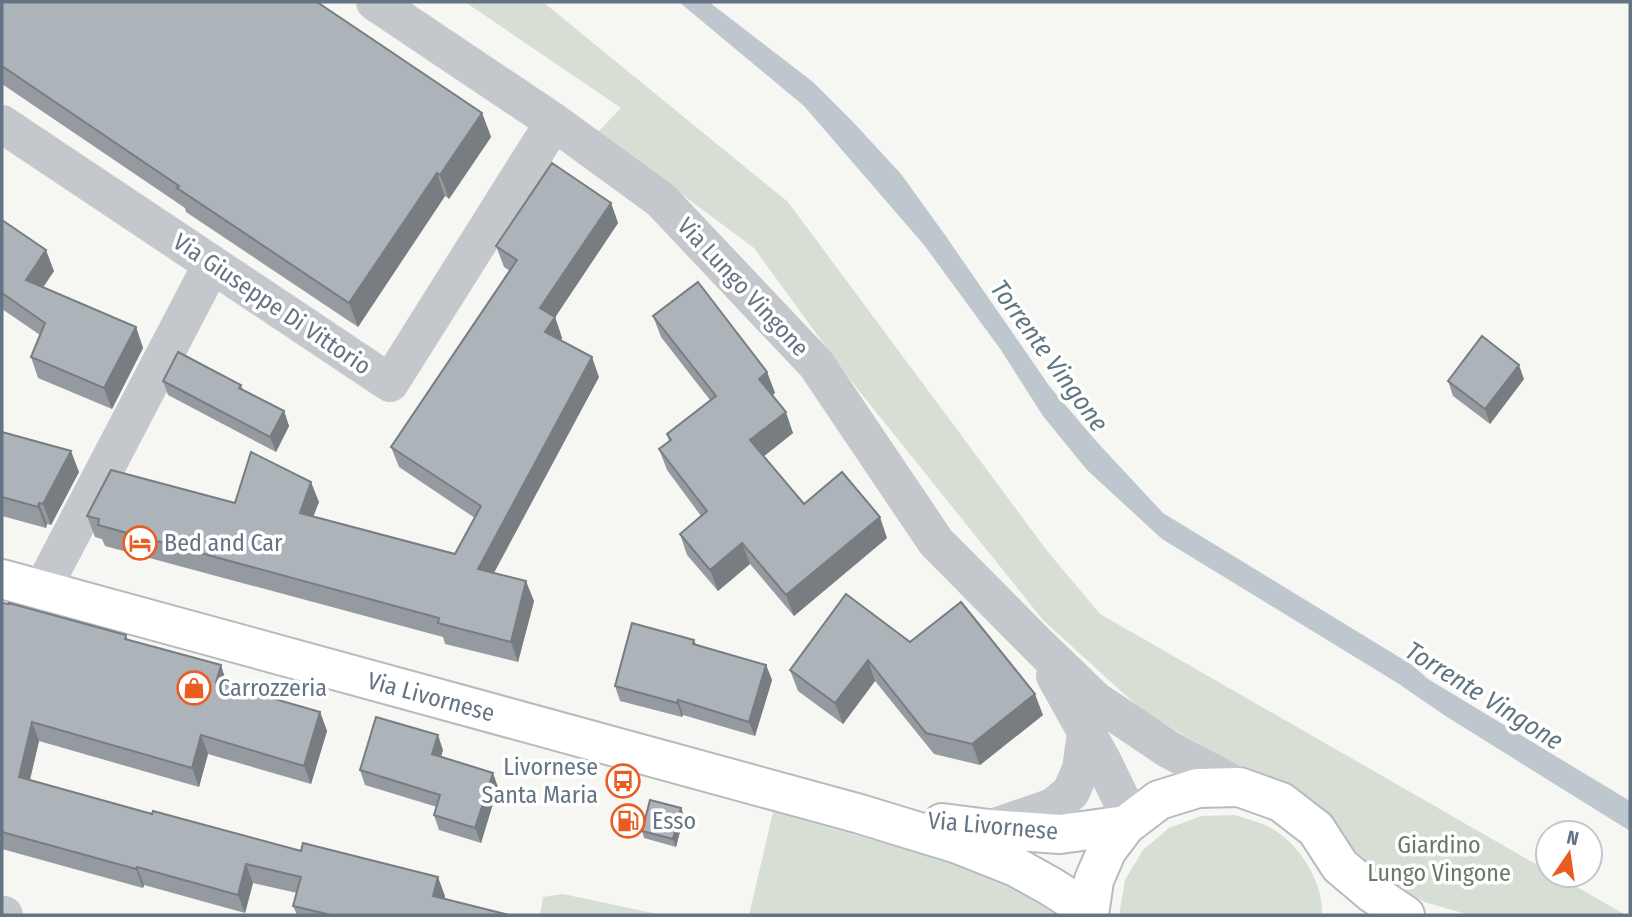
<svg xmlns="http://www.w3.org/2000/svg" width="1632" height="917" font-family="'Fira Sans Condensed',sans-serif">
	<style>
		.green { fill: #d7ded4 }
		.water { fill: #bdc7cd }
		.lines { fill: none; stroke-linecap: round; stroke-linejoin: round }
		.major-casing { stroke: #b7bbbf; stroke-width: 42 }
		.minor { stroke: #c4c7cb; stroke-width: 38 }
		.major { stroke: #fff; stroke-width: 38 }
		.wall { fill: #949a9f }
		.shaded-wall { fill: #787d82 }
		.building { fill: #acb3b9; stroke: #787d82; stroke-width: 2 }
		.labels { text-anchor: middle; dominant-baseline: central; stroke-width: 7; stroke-linejoin: round; paint-order: stroke }
		.street-label { font-size: 24px; fill: #647485; stroke: #fff }
		.poi-label { font-size: 24px; fill: #647485; stroke: #fff; text-anchor: start }
		.park-label { font-size: 24px; fill: #677c63; stroke: #fff }
		.water-label { font-size: 26px; font-style: italic; fill: #607682; stroke: #fff }
	</style>
	<rect width="100%" height="100%" fill="#f6f7f3"/>
	<path class="green" d="M465 2H543L788 202 1048 552 1100 614 1548 871V875H1556L1626 915H1470L1424 902 1371 867 1304 797 1240 767 1145 713 1043 620 848 377 754 248 598 132 621 108Z
		M773 812 991 873 1056 915H749Z
		M1235 815C1246 819 1257 821 1267 826 1297 840 1324 881 1322 915H1119L1125 880 1143 850 1169 828 1201 816Z
		M563 894 662 915H540L543 897Z"/>
	<path class="water" d="M679 2H709L813 82 854 123 901 174 945 235 1050 387 1096 441 1163 513 1412 665 1428 679 1630 801V831L1444 715 1399 684 1162 539 1087 470 1043 416 1001 350 924 245 804 106Z"/>
	<g class="lines">
		<defs>
			<path id="major" d="M2 579 860 814 958 844 1016 867 1050 886 1072 900 1083 915
				M942 823 989 829 1060 834 1126 825
				M1089 915 1094 880 1107 850 1126 825 1159 800 1198 788 1239 787 1281 802 1316 829 1340 866 1372 893 1405 915"/>
		</defs>
		<use href="#major" class="major-casing"/>
		<path class="minor" d="M375 2 554 122 661 200 816 364 936 542 1039 646 1095 700 1168 749 1239 787
			M2 124 390 383 554 122
			M42 590 212 264
			M1055 676 1102 760 1121 799 1126 825
			M989 829 1053 807 1071 792 1081 769 1086 733
			M2 915H4"/>
		<use href="#major" class="major"/>
	</g>
	<path class="wall" d="M2 2 482 113 491 137 449 199 445 196 358 327 186 212 185 208 2 84Z
		M611 203 618 223 555 317 562 338 561 340 599 377 494 573 534 601 518 662 445 644 443 637 105 546 102 539 95 537 87 516 235 503 319 502 313 516 455 554 475 518 399 467 391 447 510 271 504 267 496 246Z
		M2 220 54 271 43 288 136 327 143 348 112 409 38 378 31 357 40 335 2 309Z
		M653 316 767 372 775 393 772 395 793 433 764 456 804 504 887 538 794 616 750 564 718 591 687 555 680 534 701 516 667 470 659 449 669 441 667 434 710 400 661 337Z
		M1524 379 1490 424 1453 396 1448 381Z
		M163 381 241 385 243 390 284 411 289 426 276 452 168 395Z
		M2 432 79 472 51 525 47 524 46 528 2 516Z
		M2 603 126 635 128 640 227 684V685L320 712 327 731 311 784 208 754 199 787 39 741 30 780 445 896 444 899 509 915H297L293 906 297 893 253 883 245 913 144 885 143 888 2 849Z
		M694 640 696 644 766 665 772 680 755 736 683 715 682 717 620 701 615 686Z
		M910 642 1043 715 980 765 934 754 875 681 843 724 798 691 790 670Z
		M443 750 441 756 498 787 481 843 439 830 434 815 437 807 365 785 360 770Z
		M681 808 684 816 676 847 644 838 642 831Z"/>
	<path class="shaded-wall" d="M482 113 491 137 449 199 440 175Z
		M437 173 445 196 358 327 349 303Z
		M611 203 618 223 548 328 540 308Z
		M46 250 54 271 33 301 26 280Z
		M555 317 562 338 553 352 545 332Z
		M136 327 143 348 112 409 104 388Z
		M592 357 599 377 485 589 478 569Z
		M1519 365 1524 379 1490 424 1485 409Z
		M767 372 775 393 767 400 759 379Z
		M284 411 289 426 276 452 270 437Z
		M786 412 793 433 758 461 750 440Z
		M71 451 79 472 51 525 43 504Z
		M311 482 319 502 307 533 300 513Z
		M39 503 47 524 46 528 38 507Z
		M880 517 887 538 794 616 786 595Z
		M742 543 750 564 718 591 710 570Z
		M526 581 534 601 518 662 511 642Z
		M868 660 875 681 843 724 835 703Z
		M221 665 227 684 223 701 216 682Z
		M766 665 772 680 755 736 749 722Z
		M1035 694 1043 715 980 765 972 744Z
		M678 700 683 715 682 717 677 703Z
		M320 712 327 731 311 784 304 766Z
		M32 722 39 741 26 796 19 777Z
		M201 735 208 754 199 787 192 768Z
		M438 735 443 750 438 768 432 754Z
		M493 773 498 787 481 843 475 828Z
		M681 808 684 816 676 847 673 839Z
		M246 864 253 883 245 913 238 895Z
		M137 867 144 885 143 888 136 869Z
		M438 877 445 896 440 915 433 896Z"/>
	<path class="building" d="M2 2H317L482 113 440 175 437 173 349 303 177 188 179 186 2 66Z
		M552 163 611 203 540 308 555 317 545 332 592 357 478 569 526 581 511 642 438 623 439 618 98 525 99 519 87 516 111 470 235 503 251 452 311 482 300 513 455 554 481 506 391 447 517 260 496 246Z
		M2 220 46 250 26 280 136 327 104 388 31 357 45 323 2 293Z
		M698 282 767 372 759 379 786 412 750 440 804 504 842 472 880 517 786 595 742 543 710 570 680 534 707 511 659 449 671 440 667 434 716 396 653 316Z
		M1482 336 1519 365 1485 409 1448 381Z
		M178 352 241 385 239 388 284 411 270 437 163 381Z
		M2 432 71 451 43 504 39 503 38 507 2 497Z
		M846 594 910 642 961 602 1035 694 972 744 926 733 868 660 835 703 790 670Z
		M2 603 9 604V603L126 635 125 639 221 665 216 682 320 712 304 766 201 735 192 768 32 722 19 777 152 814 153 811 301 851 303 843 438 877 433 896 509 915H331L293 906 301 877 246 864 238 895 137 867 136 869 2 832Z
		M632 623 694 640 693 644 766 665 749 722 678 700 677 703 615 686Z
		M376 717 438 735 432 754 493 773 475 828 434 815 440 795 360 770Z
		M650 800 681 808 673 839 642 831Z"/>
	<defs>
		<symbol id="hotel-ring" viewBox="-11 -11 22 22"><circle r="9.5" fill="#fff" stroke="#e95d21" stroke-width="1.5"/><path d="M-6-4.5h1.5V1H6V5H4.5V3h-9V5H-6ZM-4 0a1.8 1.8 0 1 1 3.6 0ZM.5 0V-2.5h3Q6-2.5 6 0Z" fill="#e95d21"/></symbol>
		<symbol id="shop-ring" viewBox="-11 -11 22 22"><circle r="9.5" fill="#fff" stroke="#e95d21" stroke-width="1.5"/><path d="M-5-2.5h2.3a2.7 3.5 0 0 1 5.4 0H5L5.5 6h-11ZM-1.5-2.5h3a1.5 2.3 0 0 0-3 0Z" fill="#e95d21"/></symbol>
		<symbol id="bus-ring" viewBox="-11 -11 22 22"><circle r="9.5" fill="#fff" stroke="#e95d21" stroke-width="1.5"/><path d="M-5-6H5V4H4V6H2V4H-2V6H-4V4H-5ZM-3.5-4V0h7V-4ZM-3.5 1.2v1.5H-2V1.2ZM2 1.2v1.5H3.5V1.2Z" fill="#e95d21"/></symbol>
		<symbol id="fuel-ring" viewBox="-11 -11 22 22"><circle r="9.5" fill="#fff" stroke="#e95d21" stroke-width="1.5"/><path d="M-5.5-6h7V0h2V4h1.3V-2.5L3-4.5l.8-.8L6-3V5H2.5V1h-1V6h-7ZM-4.2-4.7v3.2H.2V-4.7Z" fill="#e95d21"/></symbol>
	</defs>
	<g fill-rule="evenodd">
		<use href="#hotel-ring" x="121" y="524" width="38" height="38"/>
		<use href="#shop-ring" x="175" y="669" width="38" height="38"/>
		<use href="#bus-ring" x="604" y="762" width="38" height="38"/>
		<use href="#fuel-ring" x="609" y="802" width="38" height="38"/>
	</g>
	<g class="labels">
		<g class="street-label">
			<text transform="translate(743 287) rotate(47)">Via Lungo Vingone</text>
			<text transform="translate(272 304) rotate(34)">Via Giuseppe Di Vittorio</text>
			<text transform="translate(431 697) rotate(15)">Via Livornese</text>
			<text transform="translate(993 826) rotate(5)">Via Livornese</text>
		</g>
		<g class="poi-label">
			<text x="164" y="543">Bed and Car</text>
			<text x="218" y="688">Carrozzeria</text>
			<text x="598" y="767" text-anchor="end">Livornese<tspan x="598" dy="28">Santa Maria</tspan></text>
			<text x="652" y="821">Esso</text>
		</g>
		<g class="park-label">
			<text x="1439" y="845">Giardino<tspan x="1439" dy="28">Lungo Vingone</tspan></text>
		</g>
		<g class="water-label">
			<text transform="translate(1049 356) rotate(54)">Torrente Vingone</text>
			<text transform="translate(1484 696) rotate(32)">Torrente Vingone</text>
		</g>
	</g>
	<rect width="1632" height="917" fill="none" stroke="#647485" stroke-width="7"/>
	<g transform="translate(1569 854) rotate(13)"><circle r="33" fill="#ffffff" stroke="#c1c7ce" stroke-width="2"/>
	<path d="M0-5L12 26L0 18L-12 26Z" fill="#e95d21"/>
	<text y="-10" font-size="19" font-weight="bold" text-anchor="middle" fill="#647485">N</text>
	</g>
</svg>
